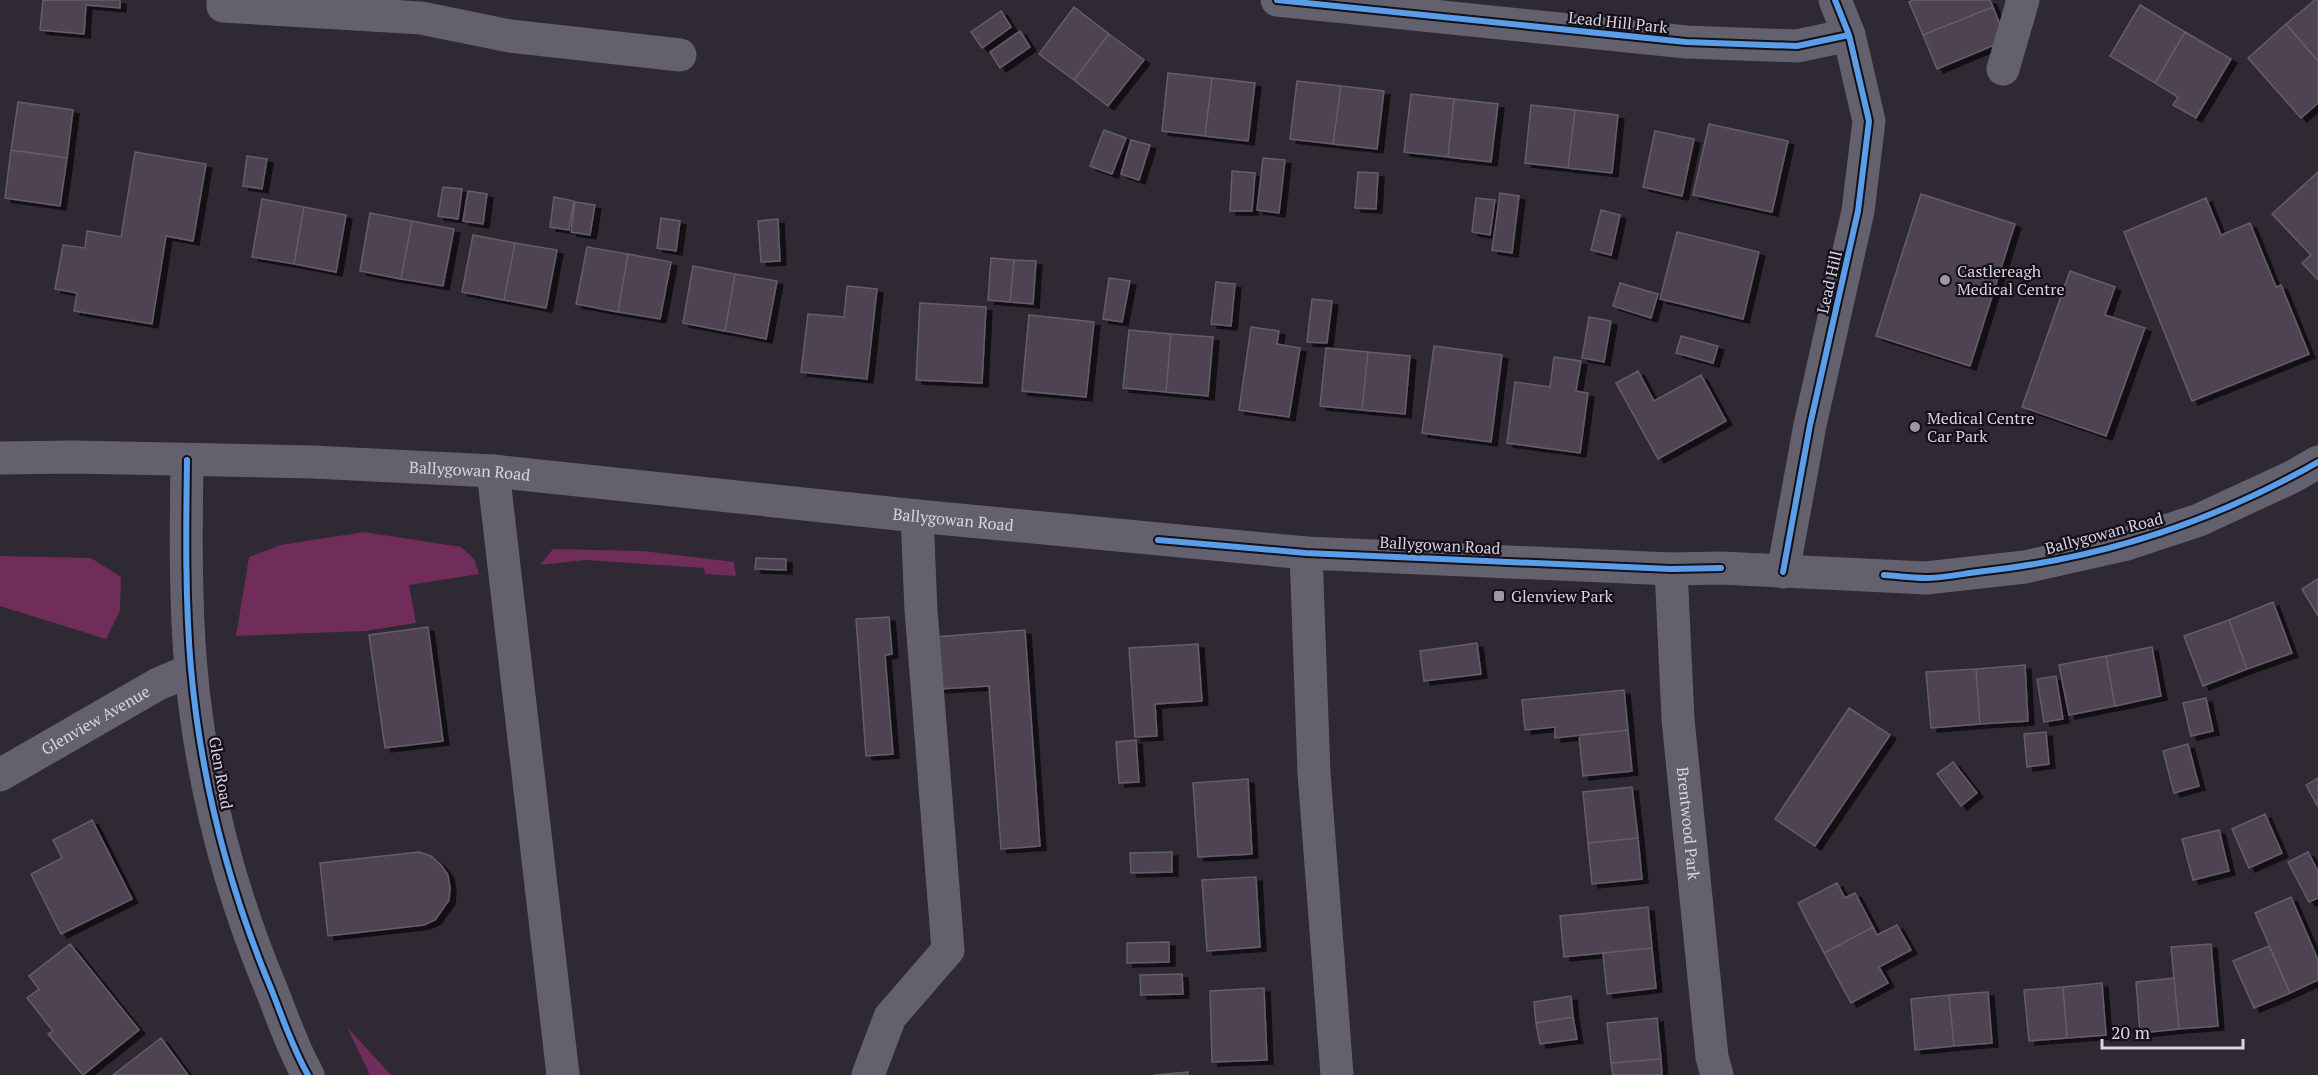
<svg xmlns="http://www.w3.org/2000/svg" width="2318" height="1075" font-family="'PT Serif',serif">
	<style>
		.green { fill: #712d5a }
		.building { fill: #4f4252; stroke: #645e67; stroke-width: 1.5; filter: url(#shadow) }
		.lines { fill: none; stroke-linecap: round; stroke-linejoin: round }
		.minor { stroke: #63616d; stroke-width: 33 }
		.major { stroke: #64616f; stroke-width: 33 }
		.cycleway-casing { stroke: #141019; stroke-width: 10 }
		.cycleway { stroke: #5a9eea; stroke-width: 6 }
		.poi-dot { fill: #9e98a4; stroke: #141019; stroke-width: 2 }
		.labels { text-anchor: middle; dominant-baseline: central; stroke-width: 4.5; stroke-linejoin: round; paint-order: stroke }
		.street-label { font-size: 16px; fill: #dad4e1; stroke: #141019 }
		.poi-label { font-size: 16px; fill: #dad4e1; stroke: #141019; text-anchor: start }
	</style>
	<defs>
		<filter id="shadow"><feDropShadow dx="6" dy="4" stdDeviation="0" flood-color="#0009"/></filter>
	</defs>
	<rect width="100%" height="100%" fill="#2e2933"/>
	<path class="green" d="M364 532 461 547 474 559 479 574 409 585 416 623 365 631 236 636 249 557 281 545Z
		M553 549 643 551 734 562 736 576 705 574 704 568 586 560 540 565Z
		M0 556 91 558 121 577 120 611 106 639 0 606Z
		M347 1027 391 1075H370Z"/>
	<path class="building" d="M43 0H120V8L86 5 84 34 40 30Z
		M1914 0H1990L1993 7 1923 35 1909 2Z
		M2315 0H2318V61L2286 24Z
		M2140 5 2185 32 2155 83 2110 56Z
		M1074 7 1109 34 1074 80 1039 54Z
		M1993 7 2006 40 1937 69 1923 35Z
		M1001 11 1011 27 982 48 971 32Z
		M2286 24 2318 61V103L2301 118 2248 58Z
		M1020 31 1030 47 1000 68 990 52Z
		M2185 32 2231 59 2196 118 2173 105 2178 97 2155 83Z
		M1109 34 1144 60 1108 106 1074 80Z
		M1168 73 1212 78 1205 136 1162 131Z
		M1212 78 1255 83 1248 141 1205 136Z
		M1297 81 1341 86 1333 144 1290 139Z
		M1341 86 1384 91 1377 149 1333 144Z
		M1411 94 1454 99 1448 157 1404 152Z
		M1454 99 1498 104 1491 162 1448 157Z
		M18 102 73 110 67 158 11 150Z
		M1531 105 1575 110 1568 168 1525 163Z
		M1575 110 1618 115 1612 173 1568 168Z
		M1709 124 1788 141 1772 212 1693 195Z
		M1104 130 1126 138 1112 174 1090 166Z
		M1655 131 1694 139 1682 196 1643 187Z
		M1131 140 1150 145 1139 180 1121 174Z
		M11 150 67 158 60 206 5 198Z
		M135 152 206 164 193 241 166 236 152 324 74 311 77 293 55 289 63 245 85 248 87 231 121 237Z
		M247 156 267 159 262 189 243 186Z
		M1263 158 1285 160 1279 213 1257 210Z
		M1232 171 1255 173 1252 211H1230Z
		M1358 172 1378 173 1376 209 1355 208Z
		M2318 172V280L2302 263 2311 255 2272 214Z
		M443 187 462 189 458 219 438 216Z
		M468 191 487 194 483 224 463 221Z
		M1500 193 1519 196 1512 253 1492 250Z
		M1921 194 2015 224 1970 366 1876 336Z
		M554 197 574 201 569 230 550 227Z
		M1476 198 1495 200 1490 235 1472 232Z
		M2206 198 2221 235 2250 223 2276 287 2281 285 2309 354 2192 401 2124 232Z
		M262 199 304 207 294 264 252 257Z
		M575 202 595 205 590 235 571 232Z
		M304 207 346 215 336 272 294 264Z
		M1601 210 1620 215 1611 255 1591 250Z
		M370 213 412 221 401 279 360 271Z
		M661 218 680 221 676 251 657 248Z
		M778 219 780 261 761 262 758 221Z
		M412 221 454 229 443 286 401 279Z
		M1677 232 1759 252 1743 319 1660 299Z
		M473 235 515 243 504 300 462 292Z
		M515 243 557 250 546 308 504 300Z
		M587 247 628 254 618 312 576 304Z
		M628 254 671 262 660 319 618 312Z
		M991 258 1014 260 1010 302 988 300Z
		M1014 260 1036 261 1033 304 1010 302Z
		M693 266 735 274 725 331 683 323Z
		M2070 271 2115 287 2105 315 2145 328 2106 436 2022 407Z
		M735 274 777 281 766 339 725 331Z
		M1109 278 1130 281 1122 322 1103 319Z
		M1216 282 1235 284 1231 326 1211 324Z
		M1620 283 1658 294 1651 318 1613 306Z
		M847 286 877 289 867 379 801 372 808 314 844 317Z
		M1312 299 1332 301 1327 343 1307 342Z
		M920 303 986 307 982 383 916 380Z
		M1029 315 1094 322 1086 397 1022 391Z
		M1589 317 1611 321 1604 362 1582 358Z
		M1251 327 1279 331 1277 344 1300 348 1289 417 1239 410Z
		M1129 330 1171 334 1166 392 1123 388Z
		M1171 334 1213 337 1208 396 1166 392Z
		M1681 336 1718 346 1713 363 1676 353Z
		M1434 346 1502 355 1491 442 1422 433Z
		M1326 348 1368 352 1362 410 1320 406Z
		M1368 352 1410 356 1405 414 1362 410Z
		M1554 357 1581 361 1576 391 1588 393 1580 453 1507 443 1515 382 1550 387Z
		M1638 371 1654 401 1701 375 1726 421 1658 459 1616 383Z
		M756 558 786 559V570L755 569Z
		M2318 579V616L2302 589Z
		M2273 602 2292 653 2247 669 2229 620Z
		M889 617 892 654 885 655 893 754 866 756 856 619Z
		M2229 620 2247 669 2203 686 2184 636Z
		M428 627 443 741 385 748 369 635Z
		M1025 630 1040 846 1001 849 989 686 939 689 934 637Z
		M1477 643 1481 674 1424 681 1420 651Z
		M1198 644 1202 701 1155 704 1157 736 1135 737 1129 648Z
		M2152 647 2161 696 2115 706 2106 656Z
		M2106 656 2115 706 2069 715 2059 665Z
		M2025 665 2028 721 1980 724 1976 669Z
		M1976 669 1980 724 1931 728 1926 672Z
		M2056 676 2063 719 2044 722 2037 679Z
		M1624 690 1628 730 1555 738V727L1525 730 1522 700Z
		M2206 698 2213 731 2191 736 2183 703Z
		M1849 708 1890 735 1815 846 1775 819Z
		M1628 730 1632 771 1583 776 1579 735Z
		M2046 732 2049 764 2027 767 2024 734Z
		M1136 740 1139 782 1119 783 1116 742Z
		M2188 744 2199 786 2174 793 2163 751Z
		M1953 762 1977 793 1961 806 1937 774Z
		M2318 778V807L2306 785Z
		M1248 779 1252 854 1198 857 1193 783Z
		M1632 787 1638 838 1588 843 1583 792Z
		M2265 814 2282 853 2249 868 2232 829Z
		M92 820 132 899 61 934 31 874 62 858 53 840Z
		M2219 830 2229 871 2193 880 2182 839Z
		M1638 838 1642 879 1592 884 1588 843Z
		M419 852 431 856 441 865 448 875 450 888 449 900 435 920 424 925 328 936 320 863Z
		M1172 852V872L1131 873 1130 853Z
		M2308 852 2318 871V898L2309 902 2288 862Z
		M1256 877 1260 947 1207 951 1202 880Z
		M1837 883 1845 898 1855 893 1873 927 1824 953 1798 903Z
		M2291 897 2318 960V980L2290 993 2255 913Z
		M1648 907 1652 948 1564 957 1560 916Z
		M1897 925 1911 950 1879 967 1888 983 1851 1003 1824 953 1873 927 1877 935Z
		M1169 942V962L1127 963V943Z
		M70 944 139 1030 83 1075 48 1034 53 1031 27 998 39 989 29 976Z
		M2211 944 2218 1026 2179 1029 2171 947Z
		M2269 946 2290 993 2254 1008 2233 961Z
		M1652 948 1656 988 1607 994 1603 953Z
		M1182 974 1183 994 1141 995 1140 975Z
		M2174 978 2179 1029 2140 1033 2136 982Z
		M2102 983 2106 1035 2067 1038 2063 987Z
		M2063 987 2067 1038 2029 1041 2024 990Z
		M1264 988 1267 1060 1212 1062 1210 991Z
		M1988 992 1992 1043 1954 1046 1949 995Z
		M1949 995 1954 1046 1915 1050 1911 999Z
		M1571 996 1573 1017 1536 1023 1534 1002Z
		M1573 1017 1577 1039 1540 1044 1536 1023Z
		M1657 1018 1661 1059 1611 1063 1607 1023Z
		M161 1038 188 1075H113Z
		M1661 1059 1662 1075H1613L1611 1063Z
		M1188 1072V1075H1154Z"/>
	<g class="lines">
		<g class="minor">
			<path d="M223 0V6L421 18 510 36 680 55"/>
			<path d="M1277 0 1686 42 1797 46 1849 35"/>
			<path d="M2003 69 2023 0"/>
			<path d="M187 460C186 529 185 600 191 669 201 780 229 889 272 991 283 1019 293 1049 308 1075"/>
			<path d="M493 471 563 1075"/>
			<path d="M1306 553 1314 773 1337 1075"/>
			<path id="s1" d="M1671 569 1678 719 1712 1057 1717 1075"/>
			<path d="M1783 572 1810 425 1858 211 1869 121 1849 35 1835 0"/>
			<path id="s2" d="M0 775 158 684 191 670"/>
			<path d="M868 1075 890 1017 948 950 921 610 917 516"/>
		</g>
		<path class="major" id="s3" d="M0 458 74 457 313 462 493 471 917 516 1306 553 1671 569 1721 568 1926 578 2025 567 2123 545 2199 520 2292 477 2318 462"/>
		<defs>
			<path id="cycleway" d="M1277 0 1686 42 1797 46 1849 35
				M187 460C186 529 185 600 191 669 201 780 229 889 272 991 283 1019 293 1049 308 1075
				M1158 540 1306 553 1671 569 1721 568
				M1783 572 1810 425 1858 211 1869 121 1849 35 1835 0
				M1884 575C1898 576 1912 578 1925 578 1945 578 1965 573 1985 571 2102 558 2215 521 2318 462"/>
		</defs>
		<use href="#cycleway" class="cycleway-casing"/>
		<use href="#cycleway" class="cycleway"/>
	</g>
	<g class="poi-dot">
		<circle cx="1945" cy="280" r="6"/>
		<circle cx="1915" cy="427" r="6"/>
		<rect x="1493" y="590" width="12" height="12" rx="3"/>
	</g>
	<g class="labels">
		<g class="street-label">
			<text transform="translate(1618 22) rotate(6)">Lead Hill Park</text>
			<text transform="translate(1829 282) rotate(-77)">Lead Hill</text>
			<text stroke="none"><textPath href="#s3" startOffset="470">Ballygowan Road</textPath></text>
			<text stroke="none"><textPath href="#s3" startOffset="956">Ballygowan Road</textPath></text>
			<text transform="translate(2104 533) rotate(-15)">Ballygowan Road</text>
			<text transform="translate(1440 545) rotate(3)">Ballygowan Road</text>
			<text stroke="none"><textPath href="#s2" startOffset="110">Glenview Avenue</textPath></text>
			<text transform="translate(221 773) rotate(80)">Glen Road</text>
			<text stroke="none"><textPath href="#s1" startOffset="255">Brentwood Park</textPath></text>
		</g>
		<g class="poi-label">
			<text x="1957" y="271">Castlereagh<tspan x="1957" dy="18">Medical Centre</tspan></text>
			<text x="1927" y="418">Medical Centre<tspan x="1927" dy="18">Car Park</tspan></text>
			<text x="1511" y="596">Glenview Park</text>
		</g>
	</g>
	<path d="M2102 1039v9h141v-9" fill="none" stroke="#dad4e1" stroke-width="3"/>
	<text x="2111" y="1039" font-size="18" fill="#dad4e1" stroke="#141019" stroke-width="4.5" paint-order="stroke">20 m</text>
</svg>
